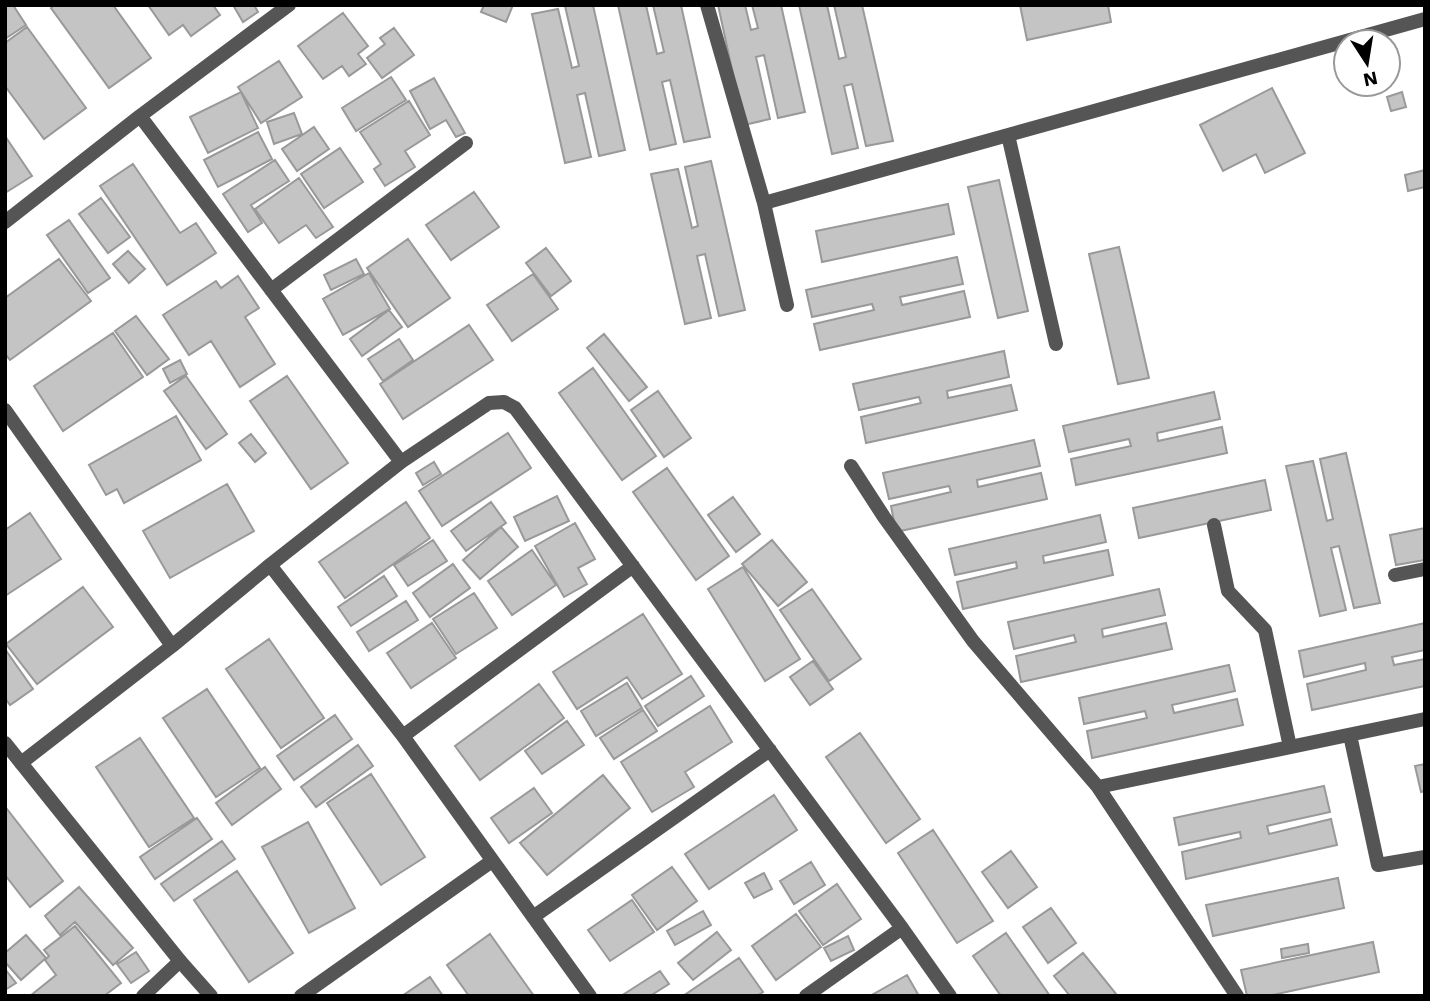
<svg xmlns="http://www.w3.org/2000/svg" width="1430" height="1001" font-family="'Work Sans',sans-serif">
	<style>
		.building { fill: #c4c4c4; stroke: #999; stroke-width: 2 }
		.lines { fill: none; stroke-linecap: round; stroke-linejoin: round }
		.minor { stroke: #555; stroke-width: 14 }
		.tertiary { stroke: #555; stroke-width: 14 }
	</style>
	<rect width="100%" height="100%" fill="#fff"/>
	<path class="building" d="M5 5H13L26 25 5 39Z
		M54 5H113L151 58 109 88 51 8Z
		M148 5H213L220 15 191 36 183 25 169 35Z
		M233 5H254L258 12 243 22Z
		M484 5H513L506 22 481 12Z
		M571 5H593L625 150 599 156 585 93 577 95 591 157 565 163 532 14 558 9 572 68 579 66 565 6Z
		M618 5H646L657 54 664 52 653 5H681L710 137 684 142 670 80 662 82 676 144 650 150Z
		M718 5H745L751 30 758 28 752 5H781L805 112 778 118 764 55 756 57 770 119 744 125Z
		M799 5H827L839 59 846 57 834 5H862L893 141 866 146 852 84 844 86 858 148 832 154Z
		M1020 5H1108L1111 22 1027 40Z
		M343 13 368 46 358 54 366 64 349 76 342 66 323 79 298 46Z
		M27 27 86 108 44 139 5 86V43Z
		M394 28 414 55 382 78 367 58 385 44 380 38Z
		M279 61 302 97 261 123 238 87Z
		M391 77 406 100 356 131 342 108Z
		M434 78 465 133 456 137 446 120 430 129 410 91Z
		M1272 88 1305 153 1265 173 1256 154 1223 171 1200 125Z
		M241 92 258 128 208 153 190 117Z
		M1402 92 1406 107 1391 111 1387 97Z
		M409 101 430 135 405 151 415 167 385 186 374 169 381 164 360 132Z
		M294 113 302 134 274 144 267 122Z
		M314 127 329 149 297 171 282 149Z
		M258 132 272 159 218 187 204 160Z
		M5 136 32 176 5 193Z
		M340 148 363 182 324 208 301 174Z
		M275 160 289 181 251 205 262 223 248 232 223 194Z
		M711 161 745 310 719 316 705 254 697 256 711 318 685 324 651 174 678 169 692 228 698 226 685 167Z
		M133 164 180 233 196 223 216 253 167 285 100 186Z
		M1425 170V187L1408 191 1405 175Z
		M299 178 333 227 316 238 306 225 279 243 255 209Z
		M999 180 1028 311 998 318 968 187Z
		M474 192 499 227 451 260 426 225Z
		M101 198 130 237 108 253 79 214Z
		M948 204 954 234 822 262 816 231Z
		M69 220 110 278 88 293 47 235Z
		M408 239 450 298 408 327 367 268Z
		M1119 247 1149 378 1118 384 1089 254Z
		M546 248 571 281 551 296 526 263Z
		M128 251 145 269 129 283 113 264Z
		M957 257 963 284 900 297 902 305 964 291 970 317 820 350 814 324 874 310 872 304 812 317 806 290Z
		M59 259 91 301 10 360 5 354V298Z
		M356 259 364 274 331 290 324 275Z
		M369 273 390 309 343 335 323 299Z
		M533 274 558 309 512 341 487 305Z
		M238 276 259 308 245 317 275 364 240 387 211 341 189 355 163 315 216 281 221 288Z
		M389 310 402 327 362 356 350 339Z
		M136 316 169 359 147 375 115 331Z
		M469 325 493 360 403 419 380 384Z
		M113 333 143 377 63 431 34 386Z
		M604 334 647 387 629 401 587 348Z
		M399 339 413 360 383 381 368 359Z
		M1004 351 1009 377 947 391 948 398 1011 385 1017 410 866 443 861 417 921 403 919 397 859 410 853 384Z
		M180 360 187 374 170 383 163 369Z
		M593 368 656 456 622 480 559 393Z
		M186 376 227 434 206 449 164 391Z
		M287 376 348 463 311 489 250 401Z
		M658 391 691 438 664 457 631 410Z
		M1214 392 1220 419 1157 433 1158 441 1222 427 1227 453 1076 485 1071 459 1131 446 1129 439 1069 452 1063 426Z
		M176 416 201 460 124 503 117 489 106 495 89 465Z
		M508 433 531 468 442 526 419 491Z
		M251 434 266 453 255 462 239 443Z
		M1034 440 1040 466 977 480 978 487 1041 473 1047 499 896 532 891 506 951 492 949 486 889 499 883 473Z
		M1346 453 1380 603 1354 608 1339 546 1331 548 1346 610 1320 616 1286 466 1313 461 1327 521 1333 519 1320 459Z
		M434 462 441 474 423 485 416 473Z
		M667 468 729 556 696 580 633 492Z
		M1265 480 1271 510 1139 538 1133 508Z
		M227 484 254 531 170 578 143 531Z
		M557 496 569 521 525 541 514 517Z
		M733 497 760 534 736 552 708 515Z
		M406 502 430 538 345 598 319 562Z
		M491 502 506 523 466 551 451 531Z
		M30 513 61 559 5 596V530Z
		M1100 515 1106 542 1043 556 1044 563 1108 550 1113 575 963 609 957 582 1017 568 1016 562 955 575 949 549Z
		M575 523 595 559 578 568 587 584 564 597 535 546Z
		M501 527 518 547 480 579 463 560Z
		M1425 528V560L1396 565 1390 535Z
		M433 540 447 561 408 586 394 565Z
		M772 540 807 582 778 606 742 564Z
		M532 550 556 585 512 615 488 581Z
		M453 564 470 588 430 617 413 593Z
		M743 567 800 659 765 681 708 589Z
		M384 576 397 596 351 626 338 607Z
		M83 587 113 627 37 684 6 644Z
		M812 589 861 659 829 681 780 610Z
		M1159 589 1165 615 1102 629 1103 637 1166 623 1172 649 1021 682 1016 656 1076 642 1074 635 1014 649 1008 622Z
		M474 593 497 628 456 654 433 619Z
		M406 601 418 620 369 651 357 632Z
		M643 614 682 674 642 699 627 677 577 709 553 672Z
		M432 623 456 658 411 688 387 653Z
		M1425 623V650L1392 657 1394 665 1425 659V686L1312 710 1307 684 1366 670 1365 663 1304 677 1299 651Z
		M269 639 324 718 281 748 226 669Z
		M5 649 33 689 10 705 5 698Z
		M813 661 833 689 810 705 790 677Z
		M1229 665 1235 691 1172 705 1174 713 1237 699 1243 725 1092 758 1087 731 1147 718 1145 711 1084 724 1079 698Z
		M691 676 704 696 658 726 645 706Z
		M627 683 642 708 596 736 581 711Z
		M539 684 564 718 480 780 455 746Z
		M207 689 260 768 216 797 163 718Z
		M710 706 732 742 685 772 694 787 652 812 621 762Z
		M643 710 657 731 614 759 600 738Z
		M335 715 352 739 294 780 277 756Z
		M567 721 584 745 542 774 525 751Z
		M860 733 920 819 886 843 826 757Z
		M140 738 194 818 149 847 96 767Z
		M358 745 373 766 316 807 301 787Z
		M1425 764V791L1421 792 1415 766Z
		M265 767 281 789 232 825 216 803Z
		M371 774 425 857 381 885 327 803Z
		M603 775 630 808 547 875 520 843Z
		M1324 786 1330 812 1267 826 1269 834 1331 819 1337 845 1186 879 1182 852 1241 838 1240 832 1179 845 1174 818Z
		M534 788 552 813 509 843 491 818Z
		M774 795 797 830 709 889 685 854Z
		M7 809 63 881 30 907 5 875V810Z
		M197 818 212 839 155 879 140 857Z
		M308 822 355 908 309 933 262 847Z
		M933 830 993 921 957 943 898 853Z
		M222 841 235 859 174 901 161 884Z
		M1011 851 1037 887 1008 908 982 872Z
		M811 862 825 885 794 904 780 881Z
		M672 867 697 901 657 930 632 895Z
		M237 871 293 953 249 982 194 900Z
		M764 873 772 889 754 898 745 883Z
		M1338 878 1344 908 1213 936 1206 905Z
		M837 884 861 919 823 945 799 911Z
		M79 887 133 948 113 965 75 922 60 935 45 916Z
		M632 900 654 932 610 961 588 930Z
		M1051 908 1076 943 1048 963 1023 927Z
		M703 911 711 925 675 945 667 931Z
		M796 914 821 947 776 980 752 946Z
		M75 926 121 983 104 996H30L56 975 45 960 49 956 44 950Z
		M717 932 731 950 693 980 678 963Z
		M1006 933 1050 996H1001L973 956Z
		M490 934 534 996H469L447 965Z
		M26 935 46 958 21 980 5 962V953Z
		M848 936 854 950 831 961 824 948Z
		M1373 942 1379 972 1268 996H1247L1241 970Z
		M1308 944 1309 953 1282 958 1281 949Z
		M136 952 149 971 131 983 117 964Z
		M1083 953 1117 995V996H1070L1054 976Z
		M739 958 763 992 757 996H683Z
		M5 969 16 983 5 990Z
		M660 971 669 984 650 996H621Z
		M907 975 919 996H870Z
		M430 977 443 996H402Z"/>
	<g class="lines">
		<path class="minor" d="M707 5 764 203 787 305
			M140 116 401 462
			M1008 135 1056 344
			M764 203 1425 19
			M5 222 140 116 289 5
			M271 290 466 143
			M5 410 172 646
			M851 466 884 517 973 641 1098 787 1237 996
			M1214 525 1228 591 1265 630 1290 747
			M270 565 403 736 590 996
			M1395 575 1425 569
			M1350 735 1378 865 1425 857
			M403 736 633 566
			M21 763 172 646 270 565 401 462 489 403 504 402 515 408 902 928 950 996
			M1098 787 1425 719
			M533 917 770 750
			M143 996 180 961
			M301 996 492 861
			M806 996 902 928"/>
		<path class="tertiary" d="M5 743 180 961 211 996"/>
	</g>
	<rect width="1430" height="1001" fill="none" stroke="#000000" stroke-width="14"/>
	<g transform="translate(1367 63) rotate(168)"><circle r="33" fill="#ffffff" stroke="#999999" stroke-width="2"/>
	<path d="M0-5L12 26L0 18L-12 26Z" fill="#000000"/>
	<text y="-10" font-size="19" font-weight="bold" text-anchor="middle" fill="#000000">N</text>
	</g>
</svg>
